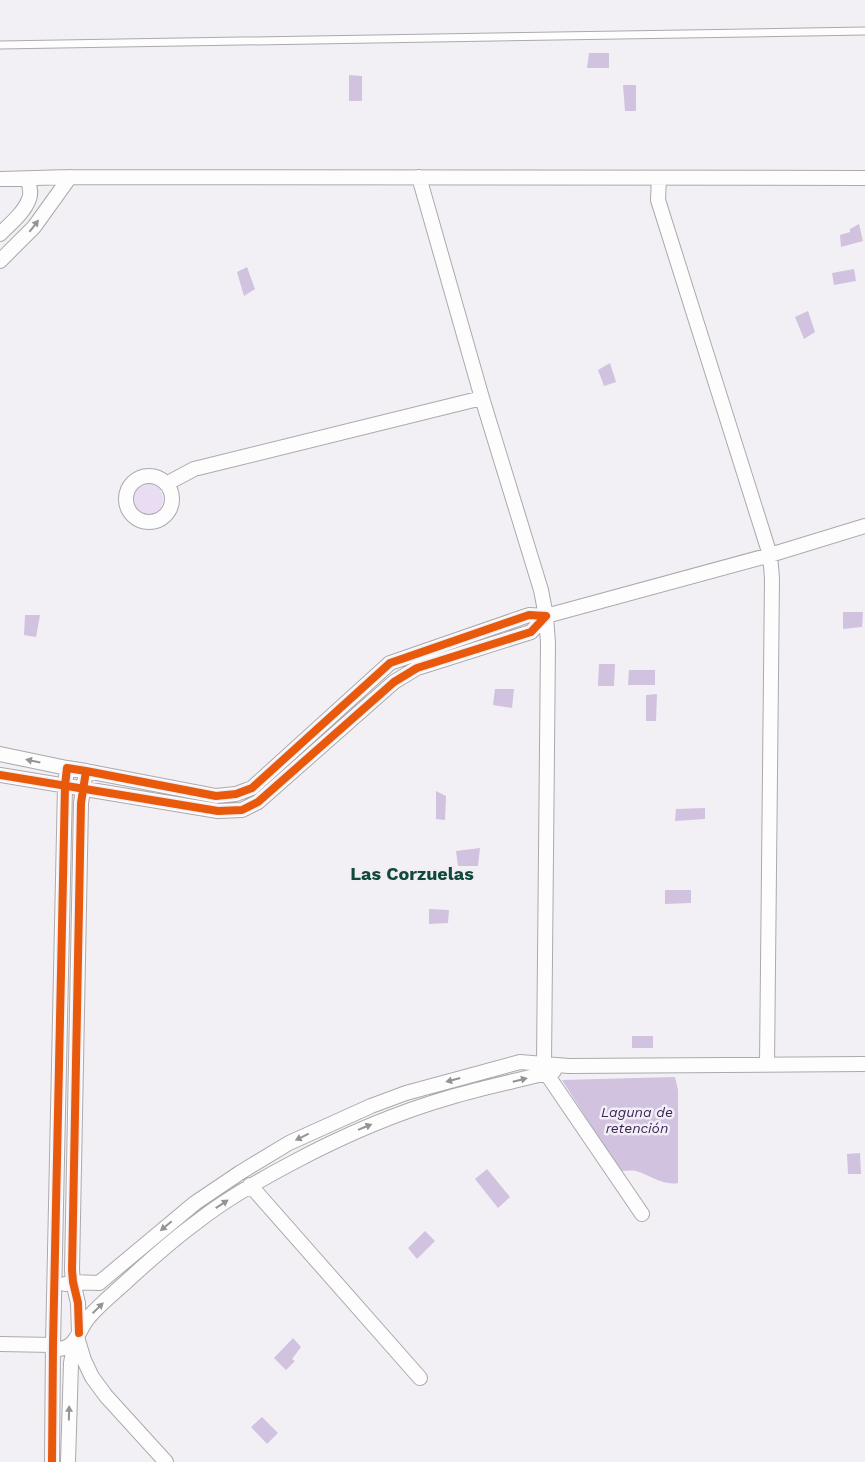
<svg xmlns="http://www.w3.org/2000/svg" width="865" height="1462" font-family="'Work Sans',sans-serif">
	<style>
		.green { fill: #e8ddf3 }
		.water { fill: #d1c2e0 }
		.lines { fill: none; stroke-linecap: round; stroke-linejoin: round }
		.lane-casing { stroke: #aba9ac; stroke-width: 9 }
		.street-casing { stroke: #aba9ac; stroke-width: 16 }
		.lane { stroke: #fdfdfd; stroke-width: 7 }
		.street { stroke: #fdfdfd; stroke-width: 14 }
		.cycleway-casing { stroke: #f2eef6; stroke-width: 11 }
		.cycleway { stroke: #e8590c; stroke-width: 8 }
		.oneway { fill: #949495 }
		.labels { text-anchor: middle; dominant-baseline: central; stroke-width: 5; stroke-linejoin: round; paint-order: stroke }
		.water-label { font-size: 14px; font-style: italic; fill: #3f2356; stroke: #f2eef6 }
		.district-label { font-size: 18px; font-weight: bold; fill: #12493d; stroke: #f2eef6 }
	</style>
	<rect width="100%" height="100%" fill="#f2f0f4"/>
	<path class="green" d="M144 483 156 484C167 498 165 506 151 518L141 516 132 505 135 491Z"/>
	<path class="water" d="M589 53H609V68H587Z
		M349 75 362 76V101H349Z
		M623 85H636V111H625Z
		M859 224 863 241 841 247 840 235 850 232V229Z
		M247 267 255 289 244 296 237 272Z
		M854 269 856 281 834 285 832 273Z
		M808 311 815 332 804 339 795 317Z
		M610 363 616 382 604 386 598 370Z
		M843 612H863L862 627 843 629Z
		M25 615H40L36 637 24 635Z
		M599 664H615L614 686H598Z
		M629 670H655V685H628Z
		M495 689H514L512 708 493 705Z
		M657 694 656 721H646V695Z
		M436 791 446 796 445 820 436 819Z
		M705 808V819L675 821 676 809Z
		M480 848 478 866H458L456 851Z
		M665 890H691V903L665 904Z
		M429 909 449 910 448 923 429 924Z
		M632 1036H653V1048H632Z
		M675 1077 678 1090V1183C663 1186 650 1175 636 1171 631 1170 625 1171 620 1171L562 1080Z
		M860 1153 861 1174H848L847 1154Z
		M487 1169 510 1197 498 1208 475 1179Z
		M425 1231 435 1241 417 1259 408 1248Z
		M293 1338 301 1347 292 1359 295 1361 286 1370 274 1358Z
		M262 1417 278 1433 267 1444 251 1427Z"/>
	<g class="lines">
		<defs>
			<path id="lane" d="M0 45 865 31"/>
			<path id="street" d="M419 177 482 398 541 590 546 616 548 643 544 1064 546 1073 642 1214
				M659 178 658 200 770 555 772 578 767 1064
				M0 179 70 177 865 178
				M0 234C10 224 24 213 29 199 32 193 29 185 28 179
				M0 261 34 227 70 177
				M126 499a23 23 0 1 1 46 0a23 23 0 1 1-46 0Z
				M166 484 194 469 482 398
				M546 616 770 555 865 526
				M0 754 67 768
				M0 775 218 811 242 810 258 802 394 682 417 668 531 632 546 616 529 615 390 663 252 788 236 794 216 796 86 771
				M250 1185 420 1378
				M65 1284 73 1282 99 1283 195 1203 241 1172 289 1143 371 1106 406 1093 520 1062 569 1066 865 1064
				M77 1337 84 1360 92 1377 106 1396 166 1462
				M0 1344 53 1345 59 1349C78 1347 78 1329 89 1317 100 1304 114 1293 127 1281 150 1260 172 1240 197 1222 226 1199 258 1181 290 1164 342 1136 395 1113 451 1097 485 1087 520 1080 554 1071
				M52 1462 53 1345 65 786 67 768 86 771 81 803 72 1270 73 1282 78 1303 79 1333
				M68 1462 71 1363 75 1341"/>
		</defs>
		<use href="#lane" class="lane-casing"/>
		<use href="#street" class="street-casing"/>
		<use href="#lane" class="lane"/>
		<use href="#street" class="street"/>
		<defs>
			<path id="cycleway" d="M0 775 218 811 242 810 258 802 394 682 417 668 531 632 546 616 529 615 390 663 252 788 236 794 216 796 86 771
				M52 1462 53 1345 65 786 67 768 86 771 81 803 72 1270 73 1282 78 1303 79 1333"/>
		</defs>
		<use href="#cycleway" class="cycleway-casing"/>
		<use href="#cycleway" class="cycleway"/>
	</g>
	<defs><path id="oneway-solid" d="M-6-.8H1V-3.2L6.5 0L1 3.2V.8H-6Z" transform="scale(1.25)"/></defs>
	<g class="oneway">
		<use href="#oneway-solid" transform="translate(34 226) rotate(-52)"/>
		<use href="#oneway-solid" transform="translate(33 761) rotate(-168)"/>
		<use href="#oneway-solid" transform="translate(453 1080) rotate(165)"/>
		<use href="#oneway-solid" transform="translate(520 1080) rotate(-14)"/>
		<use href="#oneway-solid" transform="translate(365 1127) rotate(-22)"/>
		<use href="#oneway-solid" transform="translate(302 1137) rotate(154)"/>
		<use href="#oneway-solid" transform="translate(222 1204) rotate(-33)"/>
		<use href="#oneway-solid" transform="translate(166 1226) rotate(140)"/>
		<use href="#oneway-solid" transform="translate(98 1308) rotate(-44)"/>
		<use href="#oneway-solid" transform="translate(69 1413) rotate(-89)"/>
	</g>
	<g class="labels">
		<g class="water-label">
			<text x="637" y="1112">Laguna de<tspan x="637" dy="16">retención</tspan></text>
		</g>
		<g class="district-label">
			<text x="412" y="873">Las Corzuelas</text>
		</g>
	</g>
</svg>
